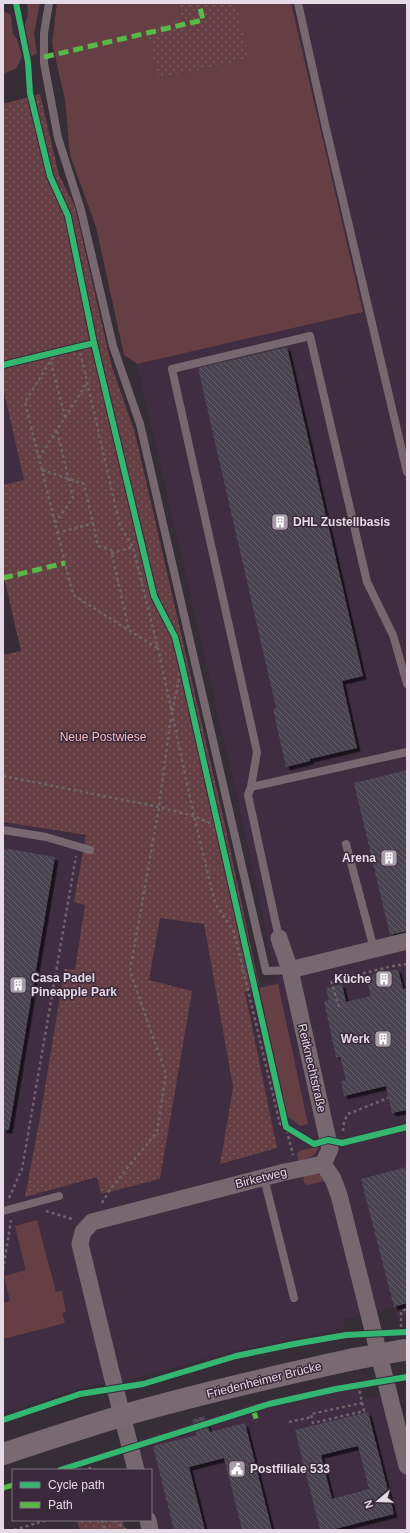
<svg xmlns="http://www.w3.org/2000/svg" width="410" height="1533" font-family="Arial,sans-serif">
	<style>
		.built { fill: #402d41 }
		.grass { fill: #653f43 }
		.park { fill: url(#park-dots) }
		.building { fill: url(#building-back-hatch); fill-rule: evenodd; filter: url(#shadow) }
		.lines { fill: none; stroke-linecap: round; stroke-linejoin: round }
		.path { stroke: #6f636b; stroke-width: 2.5; stroke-dasharray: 3 3; stroke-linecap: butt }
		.service { stroke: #776870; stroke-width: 8 }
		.minor { stroke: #776870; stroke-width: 17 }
		.secondary { stroke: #7b6972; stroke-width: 22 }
		.secondary-bridge { stroke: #7b6972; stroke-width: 22 }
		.quiet { stroke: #58b947; stroke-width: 5; stroke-dasharray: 10 5; stroke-linecap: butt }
		.cycleway-casing { stroke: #39293a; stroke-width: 8 }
		.cycleway { stroke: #33b770; stroke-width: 6 }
		.labels { text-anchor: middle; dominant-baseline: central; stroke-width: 3; stroke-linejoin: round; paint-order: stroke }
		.poi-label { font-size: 12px; font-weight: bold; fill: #e5dae5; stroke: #39293a; text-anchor: start }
		.park-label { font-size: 12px; fill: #fbbbbf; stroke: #39293a }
		.street-label { font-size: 12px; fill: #e5dae5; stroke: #39293a }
	</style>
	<defs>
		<pattern id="park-dots" width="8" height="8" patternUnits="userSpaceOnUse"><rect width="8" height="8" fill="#653f43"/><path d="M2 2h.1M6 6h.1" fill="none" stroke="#7b5a5e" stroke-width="1.8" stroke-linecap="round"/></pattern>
		<pattern id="building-back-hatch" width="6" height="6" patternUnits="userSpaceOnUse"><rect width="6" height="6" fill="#4a4250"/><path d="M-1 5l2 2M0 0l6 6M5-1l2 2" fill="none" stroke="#645d69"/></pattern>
		<filter id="shadow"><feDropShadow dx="3.5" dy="3.5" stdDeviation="0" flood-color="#0009"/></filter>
	</defs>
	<rect width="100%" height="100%" fill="#362d36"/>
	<path class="built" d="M291 3H407V1318L397 1319 394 1307 342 1319 345 1328 227 1353 141 1377 85 1387 3 1413V822L86 835 182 842 193 923 204 924 233 1087 220 1163 277 1148 245 991 259 985 277 981 237 797 137 364 363 312Z
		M3 388 24 480 3 485Z
		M360 1380 365 1399 396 1393 407 1442V1530H157L151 1507V1470H142L136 1449 146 1437 260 1402Z"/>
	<path class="grass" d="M27 3H40L34 34 37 53 31 57 24 27 28 15Z
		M57 3H178L182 20 158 79 248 59 236 3H291L363 312 137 364 124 355 96 227 70 155 65 100 52 43Z
		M3 11 11 15 13 34 17 39 22 56 17 68 3 74Z
		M278 984 308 1124 300 1126 287 1116 259 988Z
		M319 1146C316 1156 309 1158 299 1161L297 1154 299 1151Z
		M311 1173 320 1175 324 1181 308 1185 304 1183 303 1175Z
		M37 1220 56 1292 62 1291 66 1312 62 1313 65 1323 3 1339V1303L10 1301 4 1276 26 1270 15 1226Z"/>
	<path class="park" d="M178 3H236L249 59 158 79 147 28 182 20Z
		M40 94 59 175 75 207 112 367 135 433 225 825 259 985 245 992 277 1148 220 1164 233 1087 204 924 160 918 149 980 192 991 160 1179 101 1194 97 1177 25 1197 39 1123 64 972V969L75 970 85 905 74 902 86 835 3 822V655L21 651 3 573V485L24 480 3 388V104Z
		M77 1520H122L125 1530H80Z"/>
	<path class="building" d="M287 347 363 676 342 681 357 748 310 759V761L286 767 273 709 276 708 198 368Z
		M407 770V931L390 935 354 783Z
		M3 848 55 857 9 1130H3Z
		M398 969 403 989 407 988V1110L392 1113 386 1086 344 1096 341 1081 346 1080 340 1057H336L324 1001 329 1000 326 988 342 984 346 1002 371 996 366 976Z
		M407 1167V1303L394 1307 361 1179Z
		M368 1412 394 1514 331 1530H320L295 1430ZM358 1446 369 1489 332 1499 321 1455Z
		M204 1416 210 1432 245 1423 272 1530H242L224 1458 189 1467 205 1530H174L153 1446 197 1435 192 1420Z"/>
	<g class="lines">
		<path class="path" d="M79 347 120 526 133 547 158 648 194 816 215 903 234 932 280 1124 286 1127 293 1155
			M56 352 25 402 73 595 157 648
			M51 362 65 417
			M39 458 87 383
			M42 470 84 484 98 546 111 550 129 630
			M55 523 73 498 57 430
			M57 533 94 523
			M111 553 133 547
			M172 711 182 665
			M3 776 159 807 194 816 219 827
			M339 1007 331 981 393 966 407 964
			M343 1131 344 1122 348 1114 388 1098
			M9 1198 22 1169 76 856
			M102 1203 111 1188 157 1132 166 1074 130 971 159 807 171 716
			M46 1211 72 1219
			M3 1270 11 1220
			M401 1333V1311L407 1309
			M358 1385 364 1411 313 1423 311 1414 362 1403
			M289 1422 312 1417
			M88 1461 90 1470
			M63 1469V1470
			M102 1520 105 1530
			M115 1520 126 1530
			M14 1530 47 1520"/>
		<path class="service" d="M49 3 44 33V63L58 138 81 210 113 346 140 424 266 971 290 970
			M298 3 325 124 407 472
			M251 787 407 752
			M3 830 46 837 90 850
			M346 844 374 949
			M279 938 248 795 251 787 257 752 172 369 310 336 367 582 393 635 407 684
			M264 1178 294 1298
			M3 1211 59 1196"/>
		<path class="minor" d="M279 938 290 970 330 1149 323 1164
			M290 970 407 941
			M136 1470 111 1372 80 1244 83 1232 92 1222 285 1172 323 1164 333 1179 339 1195 407 1466
			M148 1520 150 1530"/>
		<path class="secondary" d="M3 1454C42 1441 82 1428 121 1416 198 1394 276 1376 354 1359"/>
		<path class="secondary-bridge" d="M354 1359 404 1350"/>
		<path class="quiet" d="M44 57 203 20 199 3
			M3 578 65 563
			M253 1409 257 1421
			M3 1488 13 1485"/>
		<defs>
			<path id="cycleway" d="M16 3 28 62 30 93 50 176 68 216 94 343 154 596 175 637 182 665 286 1127 314 1144 328 1140 342 1143 407 1127
				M3 365 94 343
				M3 1420 80 1394 143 1384 236 1356 294 1344 346 1335 407 1332
				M60 1470 269 1404 336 1389 407 1377"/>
		</defs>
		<use href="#cycleway" class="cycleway-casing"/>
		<use href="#cycleway" class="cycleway"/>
	</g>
	<defs>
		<symbol id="building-square" viewBox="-11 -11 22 22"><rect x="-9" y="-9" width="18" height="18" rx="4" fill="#a89da8" stroke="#39293a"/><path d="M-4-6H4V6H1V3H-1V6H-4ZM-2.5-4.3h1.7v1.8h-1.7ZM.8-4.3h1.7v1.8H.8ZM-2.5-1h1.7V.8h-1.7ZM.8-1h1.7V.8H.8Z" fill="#fff"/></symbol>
		<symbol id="civic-square" viewBox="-11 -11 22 22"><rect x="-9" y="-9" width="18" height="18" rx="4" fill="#a89da8" stroke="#39293a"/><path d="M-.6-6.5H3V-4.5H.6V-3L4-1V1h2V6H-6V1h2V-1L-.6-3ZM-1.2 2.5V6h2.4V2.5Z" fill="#fff"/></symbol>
	</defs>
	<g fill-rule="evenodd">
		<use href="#building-square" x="270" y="512" width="20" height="20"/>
		<use href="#building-square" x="379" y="848" width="20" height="20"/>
		<use href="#building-square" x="374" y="969" width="20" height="20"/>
		<use href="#building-square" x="8" y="975" width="20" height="20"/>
		<use href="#building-square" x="373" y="1029" width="20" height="20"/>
		<use href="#civic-square" x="227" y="1459" width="20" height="20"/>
	</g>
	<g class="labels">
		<g class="poi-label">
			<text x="293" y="522">DHL Zustellbasis</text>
			<text x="376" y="858" text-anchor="end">Arena</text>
			<text x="31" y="978">Casa Padel<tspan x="31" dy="14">Pineapple Park</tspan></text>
			<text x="371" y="979" text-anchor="end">Küche</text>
			<text x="370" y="1039" text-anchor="end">Werk</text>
			<text x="250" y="1469">Postfiliale 533</text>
		</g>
		<g class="park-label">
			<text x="103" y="737">Neue Postwiese</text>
		</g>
		<g class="street-label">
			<text transform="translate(312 1068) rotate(77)">Reitknechtstraße</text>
			<text transform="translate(261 1178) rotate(-14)">Birketweg</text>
			<text transform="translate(264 1380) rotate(-14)">Friedenheimer Brücke</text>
		</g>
	</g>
	<rect width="410" height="1533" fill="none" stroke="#e5dae5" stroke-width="8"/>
	<rect x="12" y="1469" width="140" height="52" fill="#39293a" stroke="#7e707e"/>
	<rect x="20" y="1482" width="20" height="6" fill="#33b770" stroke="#7e707e"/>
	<text x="48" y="1489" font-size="12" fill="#e5dae5">Cycle path</text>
	<rect x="20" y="1502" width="20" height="6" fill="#58b947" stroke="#7e707e"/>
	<text x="48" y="1509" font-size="12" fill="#e5dae5">Path</text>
	<g transform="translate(378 1501) rotate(251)" stroke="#39293a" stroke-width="3" paint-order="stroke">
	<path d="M0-3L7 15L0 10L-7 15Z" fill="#e5dae5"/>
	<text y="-6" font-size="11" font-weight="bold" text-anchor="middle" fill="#e5dae5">N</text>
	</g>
</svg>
